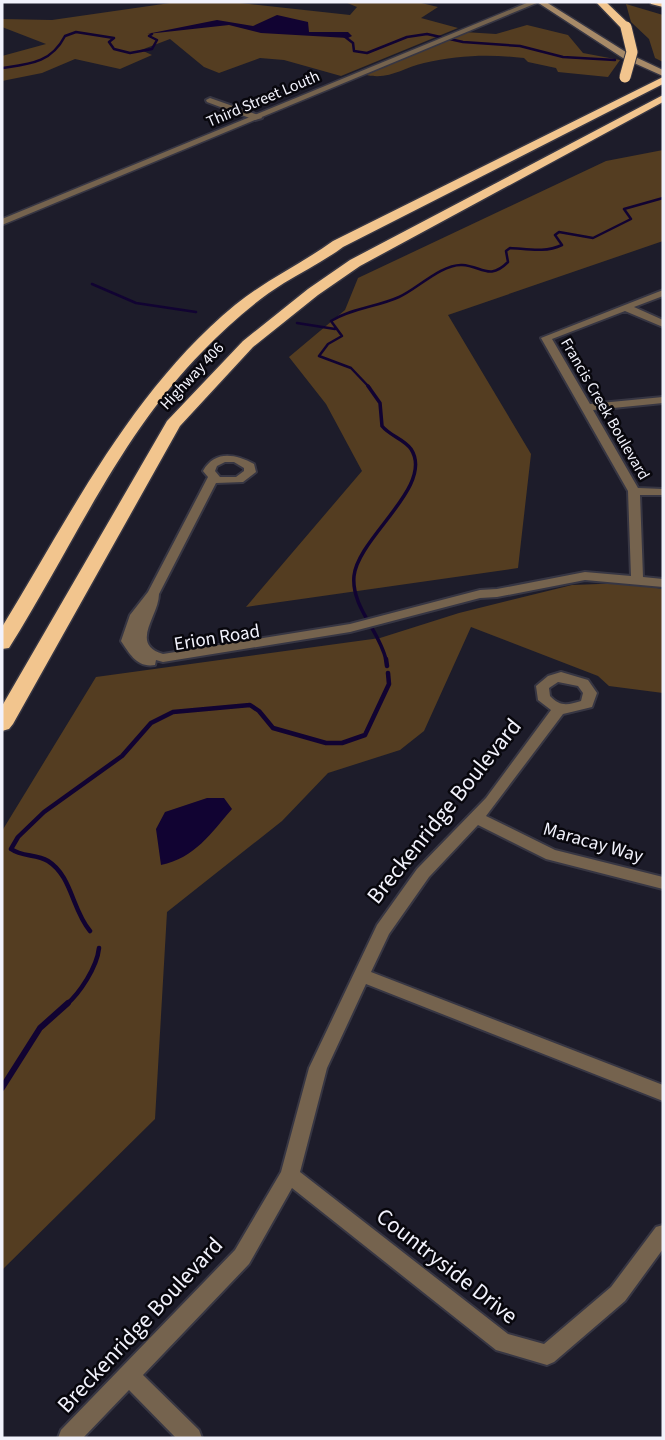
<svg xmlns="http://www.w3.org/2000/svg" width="665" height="1440" font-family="'Source Sans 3',sans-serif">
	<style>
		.green { fill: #543d21 }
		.water { fill: #110332 }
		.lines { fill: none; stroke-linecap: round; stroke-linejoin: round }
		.stream-far3 { stroke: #110332; stroke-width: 2.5 }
		.stream-far2 { stroke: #110332; stroke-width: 3.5 }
		.stream-far1 { stroke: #110332; stroke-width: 4.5 }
		.stream { stroke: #110332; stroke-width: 6 }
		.minor-casing { stroke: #373643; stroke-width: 4 }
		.tertiary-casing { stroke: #373643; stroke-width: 3 }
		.secondary-casing { stroke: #373643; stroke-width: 3 }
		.motorway-casing { stroke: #373643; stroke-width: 3 }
		.minor { fill: #75634e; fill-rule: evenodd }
		.tertiary { fill: #75634e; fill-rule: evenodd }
		.secondary { fill: #a78a68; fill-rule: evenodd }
		.motorway { fill: #f2c58e; fill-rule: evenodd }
		.motorway-bridge-casing { stroke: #373643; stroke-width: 13; stroke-linecap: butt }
		.motorway-bridge { stroke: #f2c58e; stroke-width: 11 }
		.labels { text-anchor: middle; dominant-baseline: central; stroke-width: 5; stroke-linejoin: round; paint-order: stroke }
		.far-street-label { font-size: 16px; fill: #f2f2fc; stroke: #08070d }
		.street-label { font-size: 19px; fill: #f2f2fc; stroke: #08070d }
		.near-street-label { font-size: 23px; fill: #f2f2fc; stroke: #08070d }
	</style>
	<rect width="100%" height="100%" fill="#1d1c2a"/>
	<path class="green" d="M177 2H231L350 15 357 7 345 2H417L438 7 421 18 458 28 341 76 284 60 260 58 219 73 204 67 170 39 141 50 152 55 120 69 75 59 42 73 2 81V56L46 44 2 27V19L52 20Z
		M626 4 663 15V62L655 58 649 39 631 22Z
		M527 25 568 35 583 53 620 60 608 77 558 72 556 68 528 62 524 58C489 54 459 55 424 63 402 68 390 80 366 75L464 32 496 34Z
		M663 150V241L448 315 531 454 518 568 246 607 362 471 326 404 289 357 345 310 358 278 606 161Z
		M625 583 663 589V693L609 686 598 676 471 627 424 731 400 750 328 773 282 821 167 912 155 1119 2 1270V831L96 677 380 638 459 613 572 585Z"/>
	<path class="water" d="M277 15 308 22 309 32H348L352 36 348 38 261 33 229 25 147 34 217 20 253 26Z
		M207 798H224L232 809C211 833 195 858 161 865L156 829 165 812Z"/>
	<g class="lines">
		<path class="stream-far3" d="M344 36 353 43 354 51 367 53 407 37 427 34 463 42 520 46 563 57 615 60
			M2 68C30 64 51 63 65 36L76 32 114 38 109 42 114 49 130 53 152 49 157 40 149 36 152 34
			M92 284 136 303 196 312
			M297 323 335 329
			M370 388 351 368 319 356 328 344 342 336 331 321C352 308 377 307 399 297 416 290 441 264 462 265 482 266 489 281 508 262L506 251 510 248C528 249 545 253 562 245L555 235 559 232 593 238 631 219 624 209 663 198"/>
		<path class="stream-far2" d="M368 386 380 403 382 426C390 436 404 439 411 449 435 486 358 537 354 576 351 607 380 631 386 660"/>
		<path class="stream-far1" d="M386 659 387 666
			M90 931C72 910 72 876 48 861 36 854 22 857 11 849L18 837 44 812 122 756 151 723 173 712 250 705 259 711 273 728 326 743H342L365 735 389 684 388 673
			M66 1005C80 993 97 967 99 948"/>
		<path class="stream" d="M2 1088 40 1028 68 1003"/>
		<defs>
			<path id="minor" d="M210 98 261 116 262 118 255 120 207 102 206 100Z
				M663 290V296L634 307 663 320V327L625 311 552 339 590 404 663 397V403L593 410 638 488 663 489V495H640L643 577 663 579V587L585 580 497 597 480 598 350 632 163 662 156 660 155 665C137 668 130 654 121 641L130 615 148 592 208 477 203 471C215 450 235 454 254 464L256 472 243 482 216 483 159 594C159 616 129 644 163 654L350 624 480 590 497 589 585 572 631 576 628 491 541 338ZM225 462H234L244 468V471L236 477H220L215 471 217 466Z
				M561 672 588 680 597 693 592 707 563 714 486 816 555 850 663 877V889L546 859 478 825 429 877 389 934 371 972 663 1085V1101L366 984 327 1068 300 1172 508 1334 544 1344 611 1287 656 1227 663 1225V1249L625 1301 554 1362 547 1365 496 1350 292 1188 249 1264 143 1375 199 1430 202 1438H176L129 1390 83 1438H58L61 1430 235 1250 281 1172 309 1068 377 925 417 869 486 798 551 710 538 700 536 686 548 676ZM558 682 578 686 583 693 581 701C568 705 560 707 550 696L549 688Z"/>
			<path id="tertiary" d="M529 2H539L2 225V219Z"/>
			<path id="secondary" d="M537 2H546L629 54 663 70V76L623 58Z"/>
			<path id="motorway" d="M596 2H606L630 25V29H622Z
				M650 2H663V7L651 4Z
				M663 77V84L343 247C324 261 304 271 284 283 255 301 227 326 203 351 120 435 72 548 9 648L2 649V627C71 514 131 391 235 305 266 280 301 264 333 241Z
				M663 95V102L360 266 318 295 253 347 180 426 13 724 9 729 2 731V706L167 421 243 341 308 289 350 260Z"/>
		</defs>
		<use href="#minor" class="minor-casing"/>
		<use href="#tertiary" class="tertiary-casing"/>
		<use href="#secondary" class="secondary-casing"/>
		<use href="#motorway" class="motorway-casing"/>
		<use href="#minor" class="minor"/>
		<use href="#tertiary" class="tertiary"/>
		<use href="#secondary" class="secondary"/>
		<use href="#motorway" class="motorway"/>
		<defs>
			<path id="motorway-bridge" d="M625 77 632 52 626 27"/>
		</defs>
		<use href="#motorway-bridge" class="motorway-bridge-casing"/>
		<use href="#motorway-bridge" class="motorway-bridge"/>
	</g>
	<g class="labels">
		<g class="far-street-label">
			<text transform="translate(263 99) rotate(-23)">Third Street Louth</text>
			<text transform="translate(192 376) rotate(-47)">Highway 406</text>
			<text transform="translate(605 409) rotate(60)">Francis Creek Boulevard</text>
		</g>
		<g class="street-label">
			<text transform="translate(217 638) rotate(-9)">Erion Road</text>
			<text transform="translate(593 843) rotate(16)">Maracay Way</text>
		</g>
		<g class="near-street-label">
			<text transform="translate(444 811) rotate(-51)">Breckenridge Boulevard</text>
			<text transform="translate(447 1266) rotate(38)">Countryside Drive</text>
			<text transform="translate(140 1325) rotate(-47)">Breckenridge Boulevard</text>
		</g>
	</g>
	<rect width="665" height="1440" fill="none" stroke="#f2f2fc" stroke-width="7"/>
</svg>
